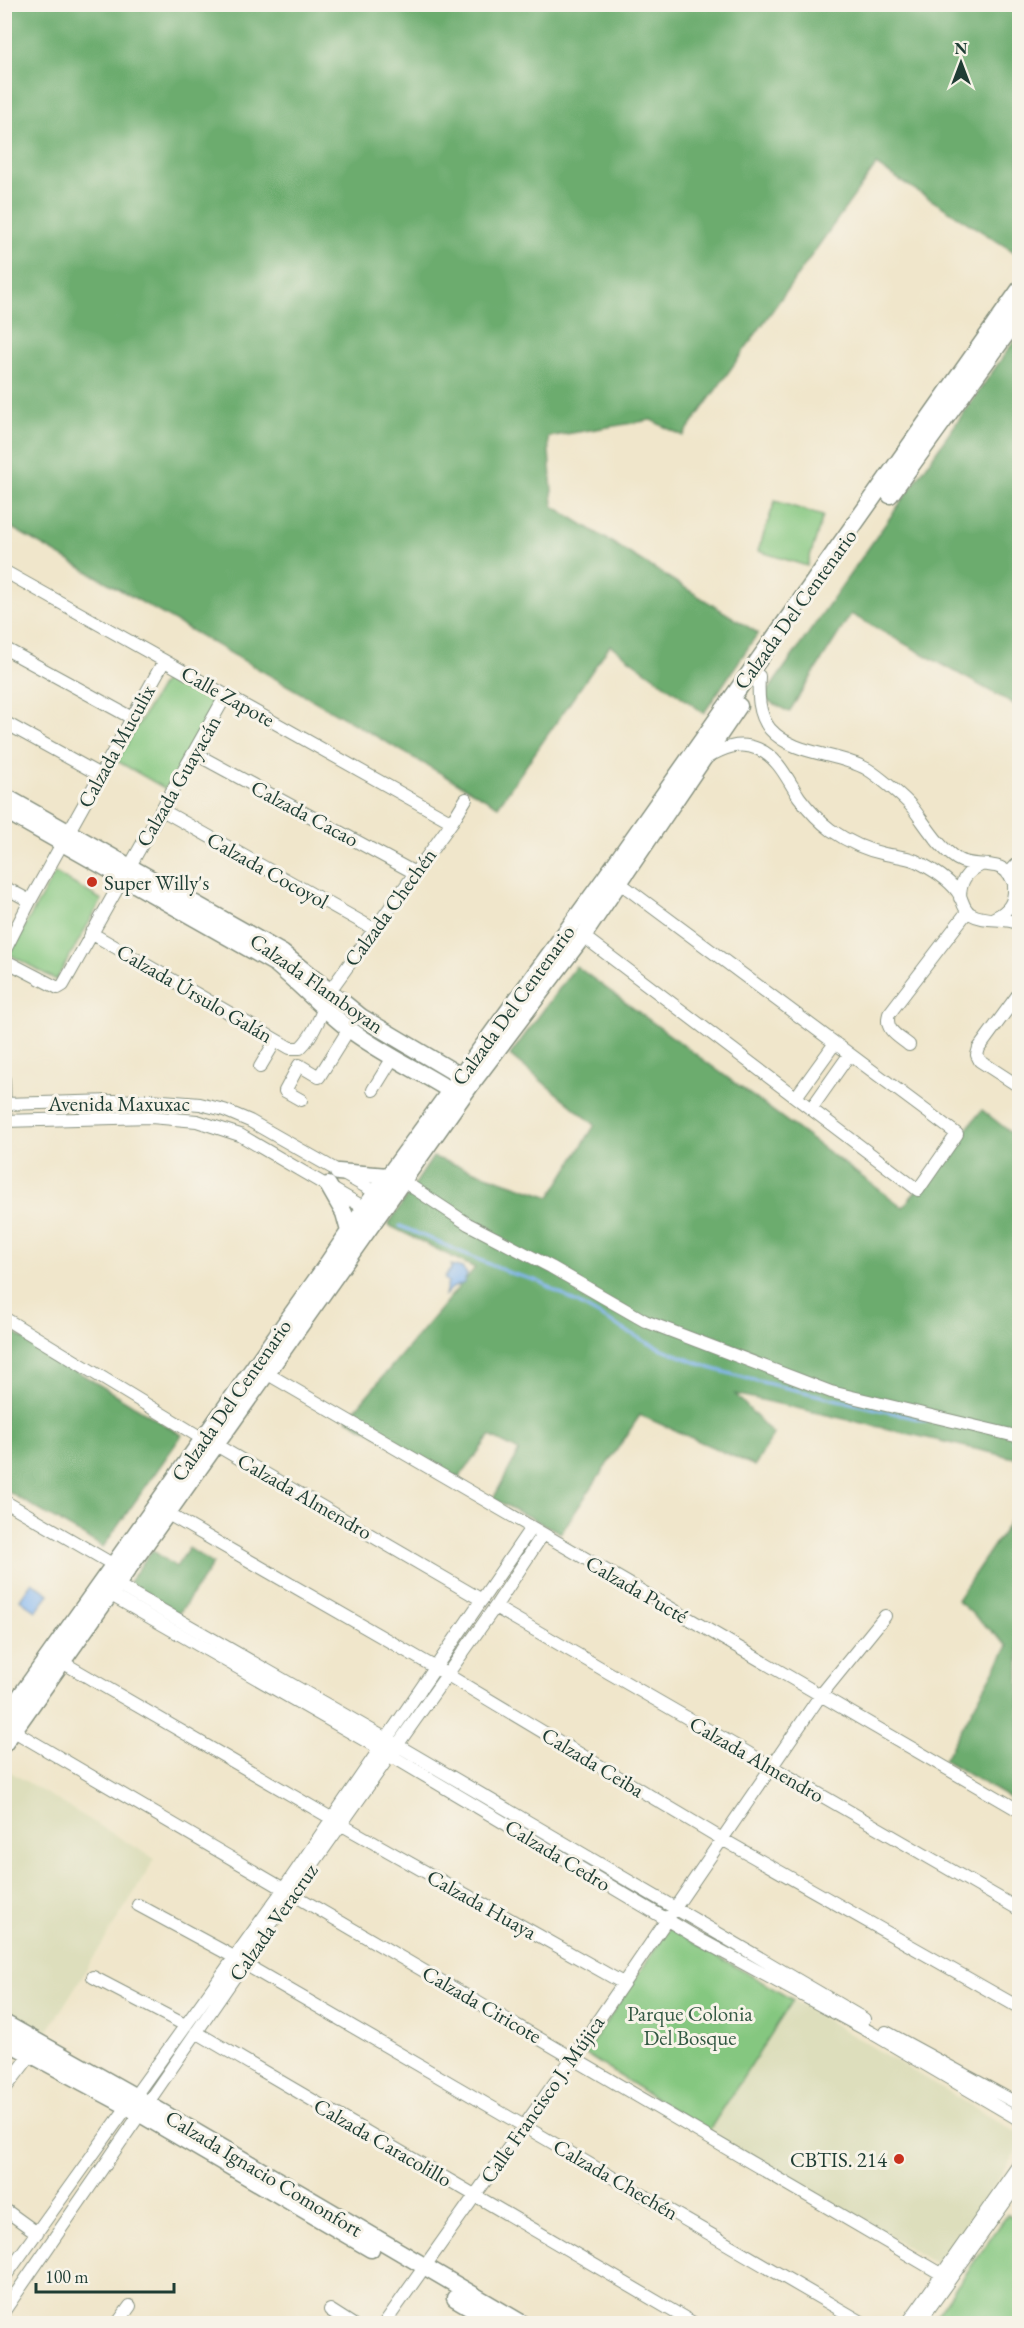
<svg xmlns="http://www.w3.org/2000/svg" width="1024" height="2328" font-family="'EB Garamond',serif">
	<style>
		.built { fill: #dddebc }
		.green { fill: #85c780; stroke: #52825a; stroke-width: 1.5 }
		.forest { fill: #6cac6e; stroke: #467451; stroke-width: 1.5 }
		.water { fill: #85b7f1; stroke: #527a92; stroke-width: 1.5 }
		.lines { fill: none; stroke-linecap: round; stroke-linejoin: round }
		.stream { stroke: #85b7f1; stroke-width: 3 }
		.minor-casing { stroke: #889280; stroke-width: 14 }
		.major-casing { stroke: #889280; stroke-width: 19 }
		.minor { stroke: #fff; stroke-width: 12 }
		.major { stroke: #fff; stroke-width: 16 }
		.poi-dot { fill: #c8321e; stroke: #f7f3e8; stroke-width: 2 }
		.labels { text-anchor: middle; dominant-baseline: central; stroke-width: 6; stroke-linejoin: round; paint-order: stroke }
		.street-label { font-size: 21px; fill: #1f3d34; stroke: #f7f3e8 }
		.poi-label { font-size: 21px; fill: #1f3d34; stroke: #f7f3e8; text-anchor: start }
		.park-label { font-size: 21px; fill: #335943; stroke: #f7f3e8 }
	</style>
	<rect width="100%" height="100%" fill="#f7f3e8"/>
	<filter id="ink" filterUnits="userSpaceOnUse"><feTurbulence type="fractalNoise" baseFrequency=".0167" numOctaves="2"/><feDisplacementMap in="SourceGraphic" scale="12" xChannelSelector="R" yChannelSelector="G"/><feConvolveMatrix kernelMatrix="1 2 1 2 8 2 1 2 1" color-interpolation-filters="sRGB"/></filter>
	<filter id="wash" filterUnits="userSpaceOnUse"><feTurbulence type="fractalNoise" baseFrequency=".008" numOctaves="4" result="noise"/><feDisplacementMap in="SourceGraphic" scale="24" xChannelSelector="R" yChannelSelector="G"/><feGaussianBlur stdDeviation="1.35" result="paint"/><feColorMatrix in="noise" values="0 0 0 0 0 0 0 0 0 0 0 0 0 0 0 0 0 1.4 0 .05"/><feComposite in="paint" operator="in"/></filter>
	<g filter="url(#wash)">
		<rect width="100%" height="100%" fill="#f0e6cb"/>
		<path class="built" d="M4 1768 155 1859 43 2039 5 2017Z
			M793 2000 1019 2134 1020 2145 941 2267 708 2132Z"/>
		<path class="green" d="M775 501 823 516 807 566 758 551Z
			M170 670 218 698 166 789 117 761Z
			M55 873 102 900 56 980 9 954Z
			M669 1928 793 2000 708 2132 585 2054Z
			M1008 2214 1019 2221V2323H931Z"/>
		<path class="forest" d="M5 4 1019 5V255L876 165 683 436 651 420 548 437 553 506 758 633 704 713 610 645 498 806 5 524Z
			M1019 334V707L851 614 789 712 763 698Z
			M576 966 903 1207 982 1110 1019 1139V1459L735 1394 773 1434 755 1466 640 1415 561 1533 493 1499 519 1451 490 1436 458 1479 347 1419 475 1268 388 1225 433 1157 550 1197 595 1125 510 1055Z
			M4 1327 182 1435 103 1547 5 1490Z
			M1019 1508V1804L944 1760 1008 1646 957 1600Z
			M189 1548 213 1564 178 1615 129 1582 152 1550 176 1567Z"/>
		<path class="water" d="M451 1265 462 1268 467 1274 464 1283 452 1288 445 1295 448 1282 444 1278 451 1269Z
			M32 1582 49 1594 36 1611 20 1599Z"/>
		<g class="lines">
			<path class="stream" d="M400 1226 510 1273 538 1281 648 1343 710 1368 749 1379 927 1421
				M1012 1441 1020 1443"/>
		</g>
	</g>
	<g filter="url(#ink)">
		<g class="lines">
			<defs>
				<path id="minor" d="M4 571 452 822
					M4 648 132 718
					M759 676C758 694 758 714 770 729 794 756 837 752 867 769 877 775 905 798 912 807 926 825 938 847 957 859 973 869 996 859 1009 874 1013 880 1016 888 1020 895
					M4 722 100 775
					M194 753 415 873
					M706 758C723 748 739 741 758 749 779 758 787 779 799 797 808 809 819 821 831 830 847 841 866 850 885 854 895 856 907 857 916 861 930 868 948 879 957 891 963 898 962 909 971 914 986 923 1004 916 1020 924
					M162 810 374 929
					M1008 874 1020 861
					M4 887 30 901
					M960 898C960 881 966 872 981 865
					M994 918C1009 911 1015 902 1014 886
					M91 933 290 1048H300C315 1034 323 1011 329 992L452 822 466 799
					M583 936 918 1190 957 1134 620 883
					M4 952 30 901 164 661
					M4 960 58 988 63 985 226 695
					M1020 992 979 1048 977 1055 980 1061 1020 1087
					M909 1045C898 1036 884 1030 889 1014L967 912
					M260 1067 276 1040
					M4 1079 5 1110
					M373 1090 394 1056
					M796 1097 835 1043
					M301 1100 285 1091 299 1065 319 1077 349 1029
					M4 1104 151 1100 200 1104 224 1110 250 1121 382 1196
					M811 1109 849 1055
					M4 1121 151 1117 197 1121 240 1135 370 1211
					M403 1181 468 1224 551 1267 645 1321 831 1392 1020 1437
					M4 1318 203 1439 216 1445 482 1600
					M261 1370 1020 1811
					M4 1501 114 1565
					M168 1514 436 1668 722 1839 1020 2008
					M111 1581 397 1745 864 2019
					M104 1591 380 1749 701 1940 872 2033 1020 2120
					M495 1607 1020 1910
					M62 1662 331 1818
					M14 1731 950 2279
					M342 1825 623 1983
					M138 1905 234 1957
					M243 1963 865 2324
					M93 1977 185 2025
					M196 2032 695 2324
					M886 2032 1020 2105
					M4 2090 36 2048
					M4 2209 37 2233
					M4 2278 283 1890 531 1528
					M330 2310 352 2324
					M4 2311 291 1895 495 1607 543 1534
					M117 2324 130 2306
					M384 2324 573 2057 820 1696 885 1616
					M907 2324 1020 2163
					M918 2324 1020 2181"/>
				<path id="major" d="M890 495 1020 315
					M4 796 282 953 361 1017 469 1081
					M4 810 276 964C301 985 323 1009 349 1029 382 1054 424 1073 459 1096
					M338 1172 388 1176
					M328 1185 344 1213 349 1231
					M4 1719 321 1273 365 1208 605 878 1020 289
					M4 1744 472 1083 583 936 739 706
					M4 2023 134 2096 523 2324
					M4 2040 127 2106 371 2249
					M455 2298 499 2324"/>
			</defs>
			<use href="#minor" class="minor-casing"/>
			<use href="#major" class="major-casing"/>
			<use href="#minor" class="minor"/>
			<use href="#major" class="major"/>
		</g>
	</g>
	<g class="poi-dot">
		<circle cx="92" cy="882" r="6"/>
		<circle cx="899" cy="2159" r="6"/>
	</g>
	<g class="labels">
		<g class="street-label">
			<text transform="translate(795 609) rotate(-54)">Calzada Del Centenario</text>
			<text transform="translate(228 696) rotate(29)">Calle Zapote</text>
			<text transform="translate(116 746) rotate(-61)">Calzada Muculix</text>
			<text transform="translate(178 781) rotate(-60)">Calzada Guayacán</text>
			<text transform="translate(305 813) rotate(28)">Calzada Cacao</text>
			<text transform="translate(268 870) rotate(29)">Calzada Cocoyol</text>
			<text transform="translate(390 907) rotate(-54)">Calzada Chechén</text>
			<text transform="translate(317 983) rotate(35)">Calzada Flamboyan</text>
			<text transform="translate(195 993) rotate(30)">Calzada Úrsulo Galán</text>
			<text transform="translate(513 1005) rotate(-54)">Calzada Del Centenario</text>
			<text x="119" y="1103">Avenida Maxuxac</text>
			<text transform="translate(231 1400) rotate(-55)">Calzada Del Centenario</text>
			<text transform="translate(305 1496) rotate(30)">Calzada Almendro</text>
			<text transform="translate(637 1589) rotate(30)">Calzada Pucté</text>
			<text transform="translate(757 1759) rotate(30)">Calzada Almendro</text>
			<text transform="translate(593 1762) rotate(31)">Calzada Ceiba</text>
			<text transform="translate(558 1855) rotate(31)">Calzada Cedro</text>
			<text transform="translate(482 1904) rotate(29)">Calzada Huaya</text>
			<text transform="translate(273 1922) rotate(-55)">Calzada Veracruz</text>
			<text transform="translate(482 2004) rotate(30)">Calzada Ciricote</text>
			<text transform="translate(542 2099) rotate(-55)">Calle Francisco J. Mújica</text>
			<text transform="translate(383 2142) rotate(30)">Calzada Caracolillo</text>
			<text transform="translate(264 2173) rotate(31)">Calzada Ignacio Comonfort</text>
			<text transform="translate(616 2179) rotate(30)">Calzada Chechén</text>
		</g>
		<g class="poi-label">
			<text x="104" y="882">Super Willy's</text>
			<text x="887" y="2159" text-anchor="end">CBTIS. 214</text>
		</g>
		<g class="park-label">
			<text x="690" y="2013">Parque Colonia<tspan x="690" dy="24">Del Bosque</tspan></text>
		</g>
	</g>
	<rect width="1024" height="2328" fill="none" stroke="#f7f3e8" stroke-width="24"/>
	<g transform="translate(961 63)" stroke="#f7f3e8" stroke-width="4.5" paint-order="stroke">
	<path d="M0-4.5L10 22L0 15L-10 22Z" fill="#1f3d34"/>
	<text y="-9" font-size="16" font-weight="bold" text-anchor="middle" fill="#1f3d34">N</text>
	</g>
	<path d="M36 2283v9h138v-9" fill="none" stroke="#1f3d34" stroke-width="3"/>
	<text x="45" y="2283" font-size="18" fill="#1f3d34" stroke="#f7f3e8" stroke-width="4.5" paint-order="stroke">100 m</text>
</svg>
